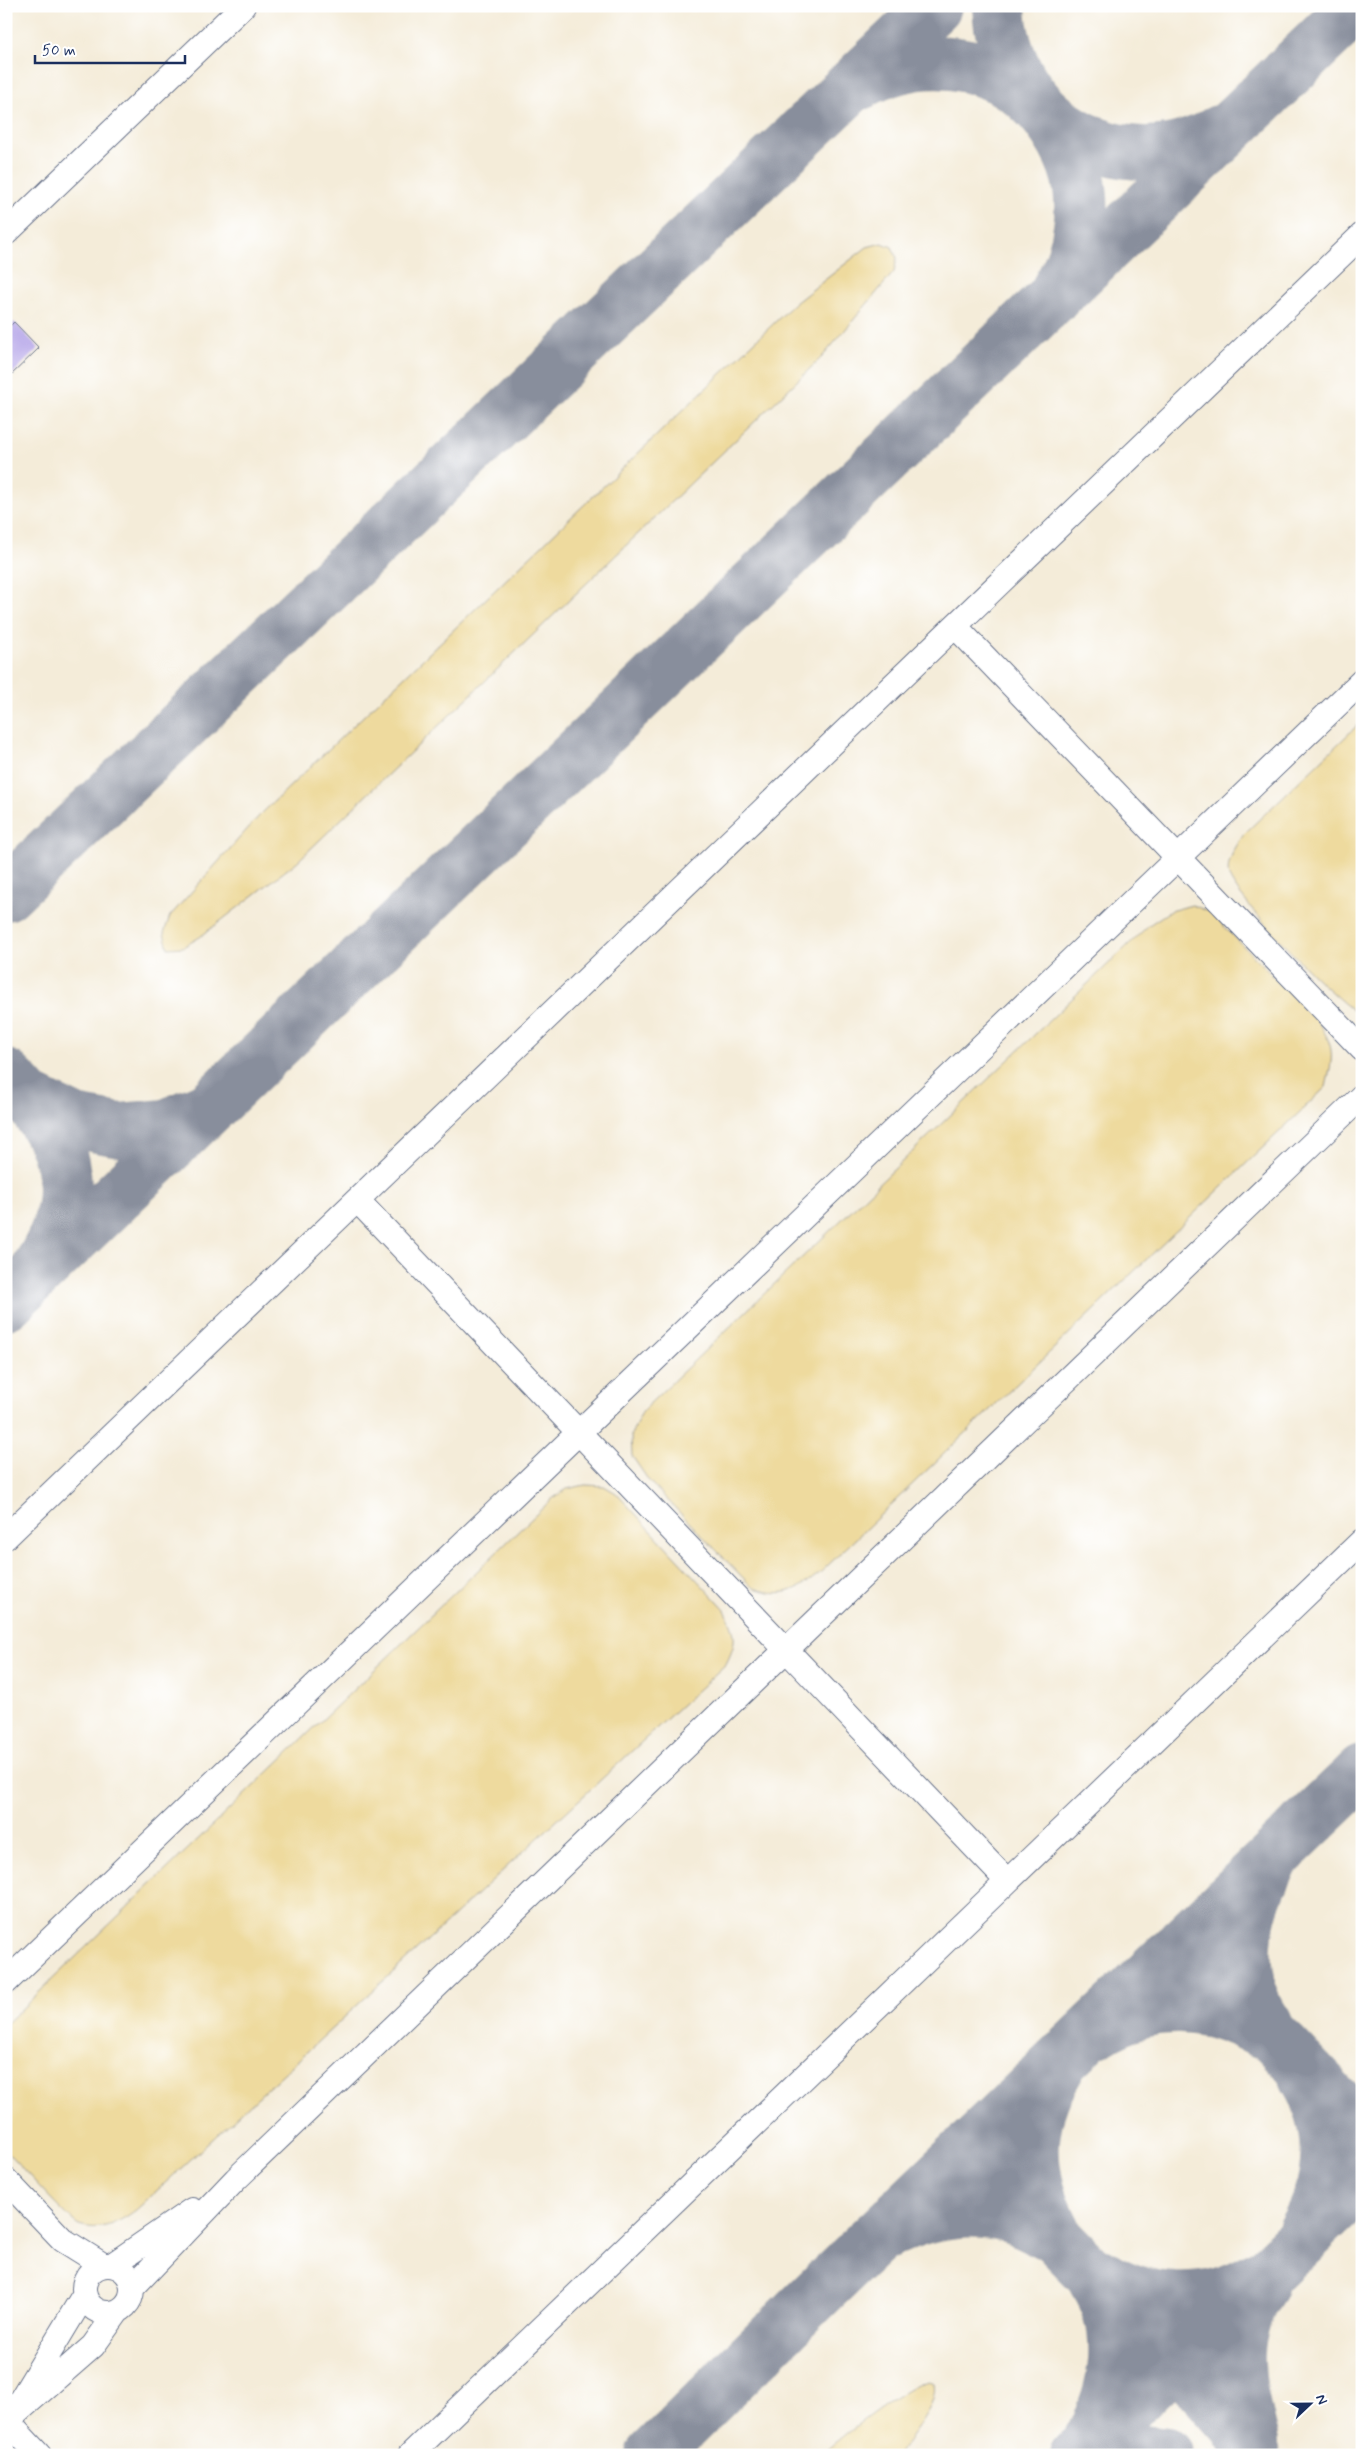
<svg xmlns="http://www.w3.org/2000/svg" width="1368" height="2461" font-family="Mynerve,sans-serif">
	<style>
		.sand { fill: #eeda9e; stroke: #84847e }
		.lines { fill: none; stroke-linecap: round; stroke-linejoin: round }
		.taxiway { stroke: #888e9c; stroke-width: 54 }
		.building { fill: #af9ee6 }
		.minor-casing { stroke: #677189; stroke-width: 26 }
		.minor { stroke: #fff; stroke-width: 24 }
	</style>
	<rect width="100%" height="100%" fill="#fff"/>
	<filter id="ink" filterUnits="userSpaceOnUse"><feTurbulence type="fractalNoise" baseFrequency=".02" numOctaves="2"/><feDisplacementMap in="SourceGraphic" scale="10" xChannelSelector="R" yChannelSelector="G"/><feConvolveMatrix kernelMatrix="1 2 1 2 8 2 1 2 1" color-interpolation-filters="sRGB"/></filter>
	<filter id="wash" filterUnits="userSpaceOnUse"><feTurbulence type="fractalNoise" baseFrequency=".0096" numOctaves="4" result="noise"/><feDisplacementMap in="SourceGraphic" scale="20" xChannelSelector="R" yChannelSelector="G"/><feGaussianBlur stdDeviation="1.12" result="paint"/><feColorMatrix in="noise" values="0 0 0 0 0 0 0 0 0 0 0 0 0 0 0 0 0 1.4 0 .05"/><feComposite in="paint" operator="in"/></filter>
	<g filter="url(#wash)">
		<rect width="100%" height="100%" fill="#f4ecd9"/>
		<path class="sand" d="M882 243 892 247 897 258 894 272 823 356 298 861 200 937 183 947 168 948 164 933 170 916 260 815 794 304 867 247Z
			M1362 721V1015C1343 1011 1235 897 1229 876 1225 862 1237 845 1244 834Z
			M1192 905 1210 912 1317 1021C1336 1048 1333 1056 1326 1087L821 1572C798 1591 781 1599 752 1587L649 1481 632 1456 631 1435 643 1410 1149 925 1170 911Z
			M585 1485 604 1486 616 1493 725 1610C736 1634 738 1640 726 1664L136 2210C118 2223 101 2232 79 2225 71 2222 17 2162 6 2151V2024L552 1499 567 1489Z
			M928 2381 934 2383C939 2404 911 2438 897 2455H821C841 2436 904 2387 928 2381Z
			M12 2443 24 2455H6V2448Z"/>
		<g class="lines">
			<path class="taxiway" d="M999 6C1003 118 1121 191 1219 132
				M860 83C931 44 1013 61 1057 131 1077 162 1085 191 1080 228 1077 249 1070 271 1058 289
				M6 894 935 6
				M6 1076C65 1131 86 1194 40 1265
				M30 1100 75 1122 120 1130 166 1126 203 1110
				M6 1303 1357 6
				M1183 1942 1362 2129
				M1265 2023C1233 1974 1242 1915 1269 1866
				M1099 2029C1151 1997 1210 2002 1261 2031
				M968 2148 1177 2360 1235 2425 1253 2455
				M1054 2230C1026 2175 1024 2124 1057 2069
				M1304 2231C1333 2182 1337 2127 1306 2077
				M888 2232C938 2206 997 2201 1045 2232
				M1100 2275C1147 2305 1207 2308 1255 2279
				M1090 2438C1118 2393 1127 2327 1095 2281
				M1252 2443C1239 2384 1224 2338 1262 2284
				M653 2455 827 2284 1362 1772
				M1077 2455 1362 2182
				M1111 2455 1135 2451 1167 2455"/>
		</g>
		<g id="blocks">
			<path class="building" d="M14 322 39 348 6 380V330Z"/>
		</g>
	</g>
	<g filter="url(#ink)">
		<use href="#blocks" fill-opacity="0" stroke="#677189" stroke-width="1"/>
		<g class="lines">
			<defs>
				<path id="minor" d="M6 233 243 6
					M955 626 1362 1049
					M357 1200 1007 1881
					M6 1537 1362 235
					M6 1982 1362 681
					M6 2180 63 2240 103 2265
					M84 2289a24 24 0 1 1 48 0a24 24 0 1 1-48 0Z
					M112 2265 192 2210
					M132 2288 236 2179 1362 1096
					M20 2401 84 2295
					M7 2421 39 2455
					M6 2422 93 2346 118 2311
					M410 2455 1362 1541"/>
			</defs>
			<use href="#minor" class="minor-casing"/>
			<use href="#minor" class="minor"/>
		</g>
	</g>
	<rect width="1368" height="2461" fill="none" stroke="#fff" stroke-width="25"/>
	<g transform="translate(1310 2404) rotate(68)" stroke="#ffffff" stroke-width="4" paint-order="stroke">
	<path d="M0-4L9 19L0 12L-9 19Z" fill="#1b2f5e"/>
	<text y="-8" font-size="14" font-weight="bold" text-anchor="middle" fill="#1b2f5e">N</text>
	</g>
	<path d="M35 55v8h150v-8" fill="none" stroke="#1b2f5e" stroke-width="2.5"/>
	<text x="42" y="55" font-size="15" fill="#1b2f5e" stroke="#ffffff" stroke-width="4" paint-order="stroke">50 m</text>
</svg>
